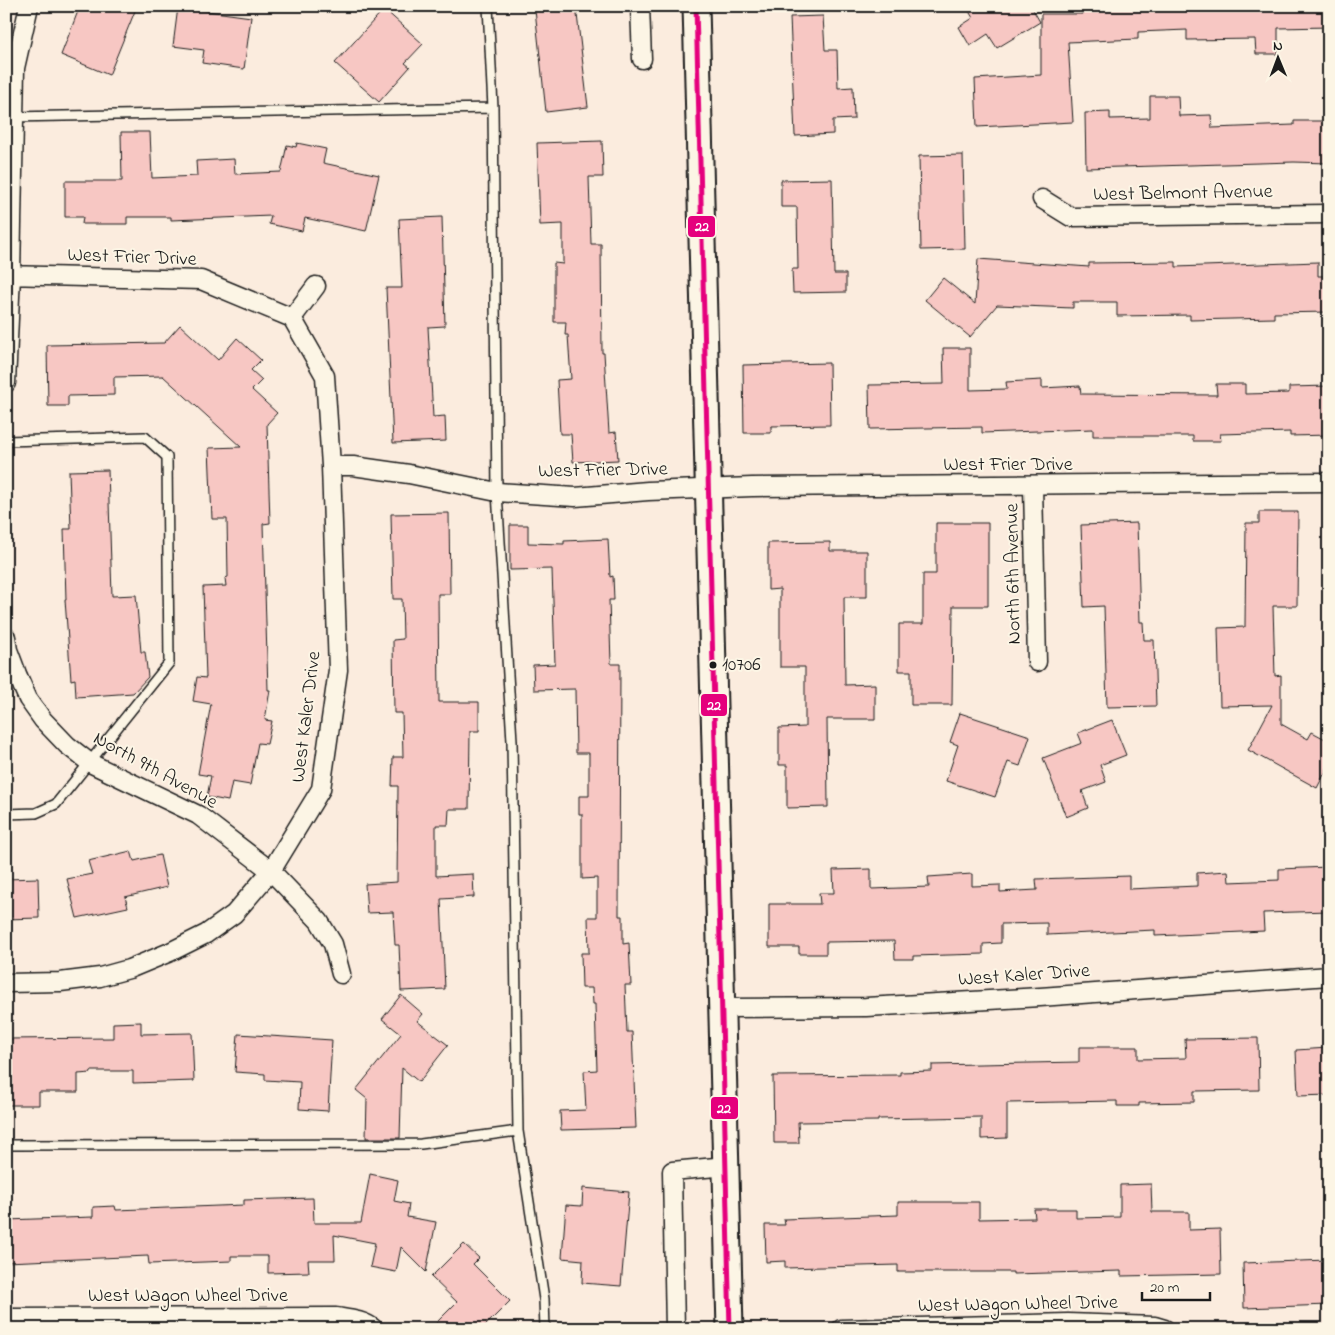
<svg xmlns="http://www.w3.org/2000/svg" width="1335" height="1335" font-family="'Indie Flower',sans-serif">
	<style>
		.building { fill: #f7c7c3; stroke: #1c1c1c }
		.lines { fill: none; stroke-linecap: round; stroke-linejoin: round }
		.service-casing { stroke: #1c1c1c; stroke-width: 12 }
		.minor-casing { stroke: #1c1c1c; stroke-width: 21 }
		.secondary-casing { stroke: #1c1c1c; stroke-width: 29 }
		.service { stroke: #fcf5e5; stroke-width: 9 }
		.minor { stroke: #fcf5e5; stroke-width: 18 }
		.secondary { stroke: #fcf5e5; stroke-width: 25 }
		.bus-1-casing { stroke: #fcf5e5; stroke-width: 9 }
		.bus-1 { stroke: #e5007d; stroke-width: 5 }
		.bus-dot { fill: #1c1c1c; stroke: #fcf5e5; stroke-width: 2 }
		.labels { text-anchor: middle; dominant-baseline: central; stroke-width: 4; stroke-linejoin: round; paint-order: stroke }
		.bus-label { font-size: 19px; fill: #1c1c1c; stroke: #fcf5e5; text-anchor: start }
		.street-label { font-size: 20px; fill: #1c1c1c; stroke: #fcf5e5 }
		.line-badge { stroke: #fcf5e5; stroke-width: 2 }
		.badge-label { font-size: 14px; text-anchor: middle; font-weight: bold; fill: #fff }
	</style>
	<rect width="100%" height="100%" fill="#fbecde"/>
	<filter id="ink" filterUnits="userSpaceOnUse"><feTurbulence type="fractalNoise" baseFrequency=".02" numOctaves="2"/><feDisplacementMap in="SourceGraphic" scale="10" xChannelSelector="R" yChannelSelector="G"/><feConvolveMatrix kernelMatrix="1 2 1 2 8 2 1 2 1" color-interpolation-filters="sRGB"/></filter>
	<g filter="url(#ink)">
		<path class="building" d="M80 6H137L109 75 61 55Z
			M562 6H576L588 107 546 112 535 10Z
			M966 6H1031L1040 22 997 48 988 34 970 46 959 27 973 18Z
			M1082 6H1329V27L1278 28V54H1256L1255 39 1187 40V30L1138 32V39L1068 42 1073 122 977 127 975 79 1041 75V14H1082Z
			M178 7 251 17 244 69 202 63 204 50 173 46Z
			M384 9 423 44 405 63 410 67 379 102 335 63Z
			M823 16 825 50H837L838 88 853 87 854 119 833 120V134L795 136 790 17Z
			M1150 96H1178L1179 116 1211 115 1212 128 1294 125V121H1329V163L1294 162 1086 168 1085 113 1110 112V119L1150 118Z
			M121 132H150L152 178 197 176 196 161 234 159 235 174 281 172 287 145 296 147 297 143 326 149 323 163 379 175 366 231 305 218 302 231 269 224 271 216 171 220V217H127V224H82L83 217H65V181H122Z
			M602 141 603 177H589L591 244H601L602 353H604L609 433 616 432 618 460 573 462 571 434H560L557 380 571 379 568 335H565L566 322H554V263L563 264V224L540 225 537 143Z
			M963 155 965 249 921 250 919 156Z
			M832 179 834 274H846V292L793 293 792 269H798L797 207H781V180Z
			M442 217 445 326 428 327 433 417 445 416 446 441 393 443 386 288H402L399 219Z
			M978 259 1089 267V263L1176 262V267L1318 262V276H1329V312L1274 313V318L1190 320V315L1117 316V302H1073V308L997 305 970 337 925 300 943 278 975 304Z
			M180 325 218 360 237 338 261 360 251 370 262 380 252 390 277 413 267 424 270 523 263 524 268 690H270L265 720 272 721 267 744 258 743 250 785 232 782 228 801 207 797 211 776 198 774 211 704 193 701 197 677 206 678 203 587 226 586 225 578 228 577 227 519H212L209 448 241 447 163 376 114 377V395L68 396V406H48L47 345 164 343Z
			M943 348H970V390L1007 389 1006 382 1042 380V388L1080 386 1081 394 1217 395 1216 384H1245V394L1289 393V387L1329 386V435L1290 436V432L1220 434 1221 441H1193V436H1093V429L982 433V427L870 429 869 385 944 384Z
			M829 363 830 425 771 426V433H744L743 365Z
			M108 470 112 596 136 595 141 652H145L148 677 133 693 76 697 75 679 71 680 65 600H66L64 529H71L69 471Z
			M1259 512H1298L1297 606H1273L1275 676 1281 675V724L1308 739 1312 732 1329 741V765L1317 788 1248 750 1272 705 1220 706 1218 628 1245 627 1246 523H1259Z
			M449 513 450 594H438L439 702H479V731H470L469 809H449L448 825H436V876L473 874 474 897 441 899 445 989 401 991 399 945H395L393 912 367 913 365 884 397 882 398 786H392L393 757H403L402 713H394L393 640 403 639 402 599H393L391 514Z
			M936 523H988V606H953L952 705H911V671H899V624H923V574H936Z
			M1137 523 1140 622H1143L1144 640H1154L1156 706 1107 707 1104 606 1084 607 1081 525Z
			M510 525H528V543L564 544V541L608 539 610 577 613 576 614 600H609L611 664H620L619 916H623V944L629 943 631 985H625L627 1032H632L636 1128 561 1130 560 1111 586 1110 584 1071 597 1070 595 1004H593L592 988H582L581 953H589L588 917H597V878L582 879V814H579V796H589V753H576L575 689 534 690 533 665 555 664 552 569 510 570Z
			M830 542V551H867V597H844L845 685 875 684V719H827L828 807 787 808V765H779V728L805 727V667H780V589L768 590V543Z
			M960 713 1030 736 1020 766 1008 762 995 797 946 781 958 745 950 742Z
			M1112 720 1126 755 1100 765 1106 782 1082 791 1088 808 1066 817 1043 758 1082 743 1078 733Z
			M131 851 134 861 160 855 167 887 125 897 128 907 77 918 67 879 92 874 88 861Z
			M1329 867V911L1263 913 1264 931 1155 936V930L1047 935V923L1001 924V943L983 944V954L913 956V959H895L894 941 826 942V954H799V947H769V904H820L819 893H834L833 870 871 869V889L929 887 928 877 972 874V886L1000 885V892L1037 890 1036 879 1129 876V889L1197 886V873L1228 871 1229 882 1279 880V869Z
			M38 878 39 918 6 919V879Z
			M401 995 423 1014 417 1021 448 1045 419 1082 402 1068 400 1138H366L367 1099 356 1090 401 1034 382 1019Z
			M141 1022V1034L192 1033 194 1081 133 1083V1071H91V1073L78 1074V1092H39V1105H6V1039L113 1038V1023Z
			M238 1034 332 1040 328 1111 299 1109 300 1082 265 1080V1074L235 1072Z
			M1258 1038 1259 1090 1194 1091V1102L1139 1103V1106H1117V1101L1007 1103V1138L981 1139V1117L878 1119V1121L798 1122 799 1143H774L773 1076 900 1075V1072L932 1071V1065L1079 1062V1047H1138V1059L1186 1058 1185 1039Z
			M1329 1048V1095L1298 1096 1296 1050Z
			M370 1174 398 1180 394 1201 409 1204 407 1217 436 1222 426 1272 401 1247 396 1272 370 1267 375 1243 334 1235 335 1260H308L309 1272 268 1273V1256H231V1261L149 1264 148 1256 6 1262V1220L93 1217V1207L115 1206 116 1210 244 1205V1200L313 1198 314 1223H361Z
			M1151 1184 1152 1212H1189V1230L1220 1229 1221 1274 1121 1276V1271L1013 1274V1272H898V1265L785 1268V1261L766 1262 765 1225H785L784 1219 898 1215V1202H979V1219L1035 1218 1034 1209H1076V1218L1120 1217V1185Z
			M583 1188 629 1192 621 1286 582 1283 583 1260 562 1258 566 1205 582 1206Z
			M464 1244 479 1258 473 1264 510 1301 482 1329H430L457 1302 431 1277Z
			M1329 1260V1305L1244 1308 1243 1263Z"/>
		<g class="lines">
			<defs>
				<path id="service" d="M488 6 493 108 497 492 512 741 518 1131 544 1299 545 1329
					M11 117 493 108
					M6 441 145 437 167 457 169 663 56 804 36 813 6 814
					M6 1145 421 1144 518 1131"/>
				<path id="minor" d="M640 6 642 59
					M1042 199 1071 217 1329 214
					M6 275 201 280 292 318 325 376 331 466 338 670 321 789 271 871 234 914 206 934 170 952 129 969 100 977 60 982 6 983
					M292 318 316 286
					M6 383 11 275 15 68 29 6
					M331 466H353L409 474 497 492 575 497 648 491 752 487 1329 482
					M1033 486 1037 662
					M6 637 8 650 17 674 28 699 43 720 67 745 90 763 198 815 271 871 319 921 333 944 341 974
					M722 1008 866 1007 1040 997 1329 976
					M6 1318 336 1317C348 1319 364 1320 374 1329
					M675 1329 672 1171 727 1166
					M841 1329 1068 1323 1155 1326 1165 1329"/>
				<path id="secondary" d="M696 6 730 1329"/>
			</defs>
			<use href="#service" class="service-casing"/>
			<use href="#minor" class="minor-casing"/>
			<use href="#secondary" class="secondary-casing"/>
			<use href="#service" class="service"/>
			<use href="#minor" class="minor"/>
			<use href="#secondary" class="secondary"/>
			<defs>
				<path id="bus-1" d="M696 6 730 1329"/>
			</defs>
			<use href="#bus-1" class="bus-1-casing"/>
			<use href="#bus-1" class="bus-1"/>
		</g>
	</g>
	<circle class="bus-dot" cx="713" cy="665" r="4.5"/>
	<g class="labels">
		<g class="bus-label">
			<text x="722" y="665">10706</text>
		</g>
		<g class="street-label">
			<text transform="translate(1183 194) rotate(-1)">West Belmont Avenue</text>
			<text transform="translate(132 258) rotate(2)">West Frier Drive</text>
			<text x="1008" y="465">West Frier Drive</text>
			<text transform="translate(603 471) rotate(-1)">West Frier Drive</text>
			<text transform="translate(1014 574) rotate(-91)">North 6th Avenue</text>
			<text transform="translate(307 717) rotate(-83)">West Kaler Drive</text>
			<text transform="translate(155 771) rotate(29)">North 9th Avenue</text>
			<text transform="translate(1024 976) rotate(-4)">West Kaler Drive</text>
			<text x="188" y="1296">West Wagon Wheel Drive</text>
			<text transform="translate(1018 1305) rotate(-1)">West Wagon Wheel Drive</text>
		</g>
	</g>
	<g class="line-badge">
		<rect x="687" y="215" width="29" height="23" rx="5" fill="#e5007d"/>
		<rect x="700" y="693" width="28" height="24" rx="5" fill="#e5007d"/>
		<rect x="710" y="1096" width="29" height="24" rx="5" fill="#e5007d"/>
	</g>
	<g class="badge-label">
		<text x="702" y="231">22</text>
		<text x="714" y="710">22</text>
		<text x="724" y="1113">22</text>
	</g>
	<rect width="1335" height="1335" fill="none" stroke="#fcf5e5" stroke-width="25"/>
	<rect x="12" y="12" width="1310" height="1310" fill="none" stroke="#1c1c1c" stroke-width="2" filter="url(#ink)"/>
	<g transform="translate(1278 58) rotate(359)" stroke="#fcf5e5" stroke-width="4" paint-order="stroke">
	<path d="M0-4L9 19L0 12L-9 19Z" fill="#1c1c1c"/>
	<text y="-8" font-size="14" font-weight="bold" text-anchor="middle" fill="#1c1c1c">N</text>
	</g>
	<path d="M1142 1292v8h68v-8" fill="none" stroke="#1c1c1c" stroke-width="2.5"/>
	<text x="1150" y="1292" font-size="15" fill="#1c1c1c" stroke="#fcf5e5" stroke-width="4" paint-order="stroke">20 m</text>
</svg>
